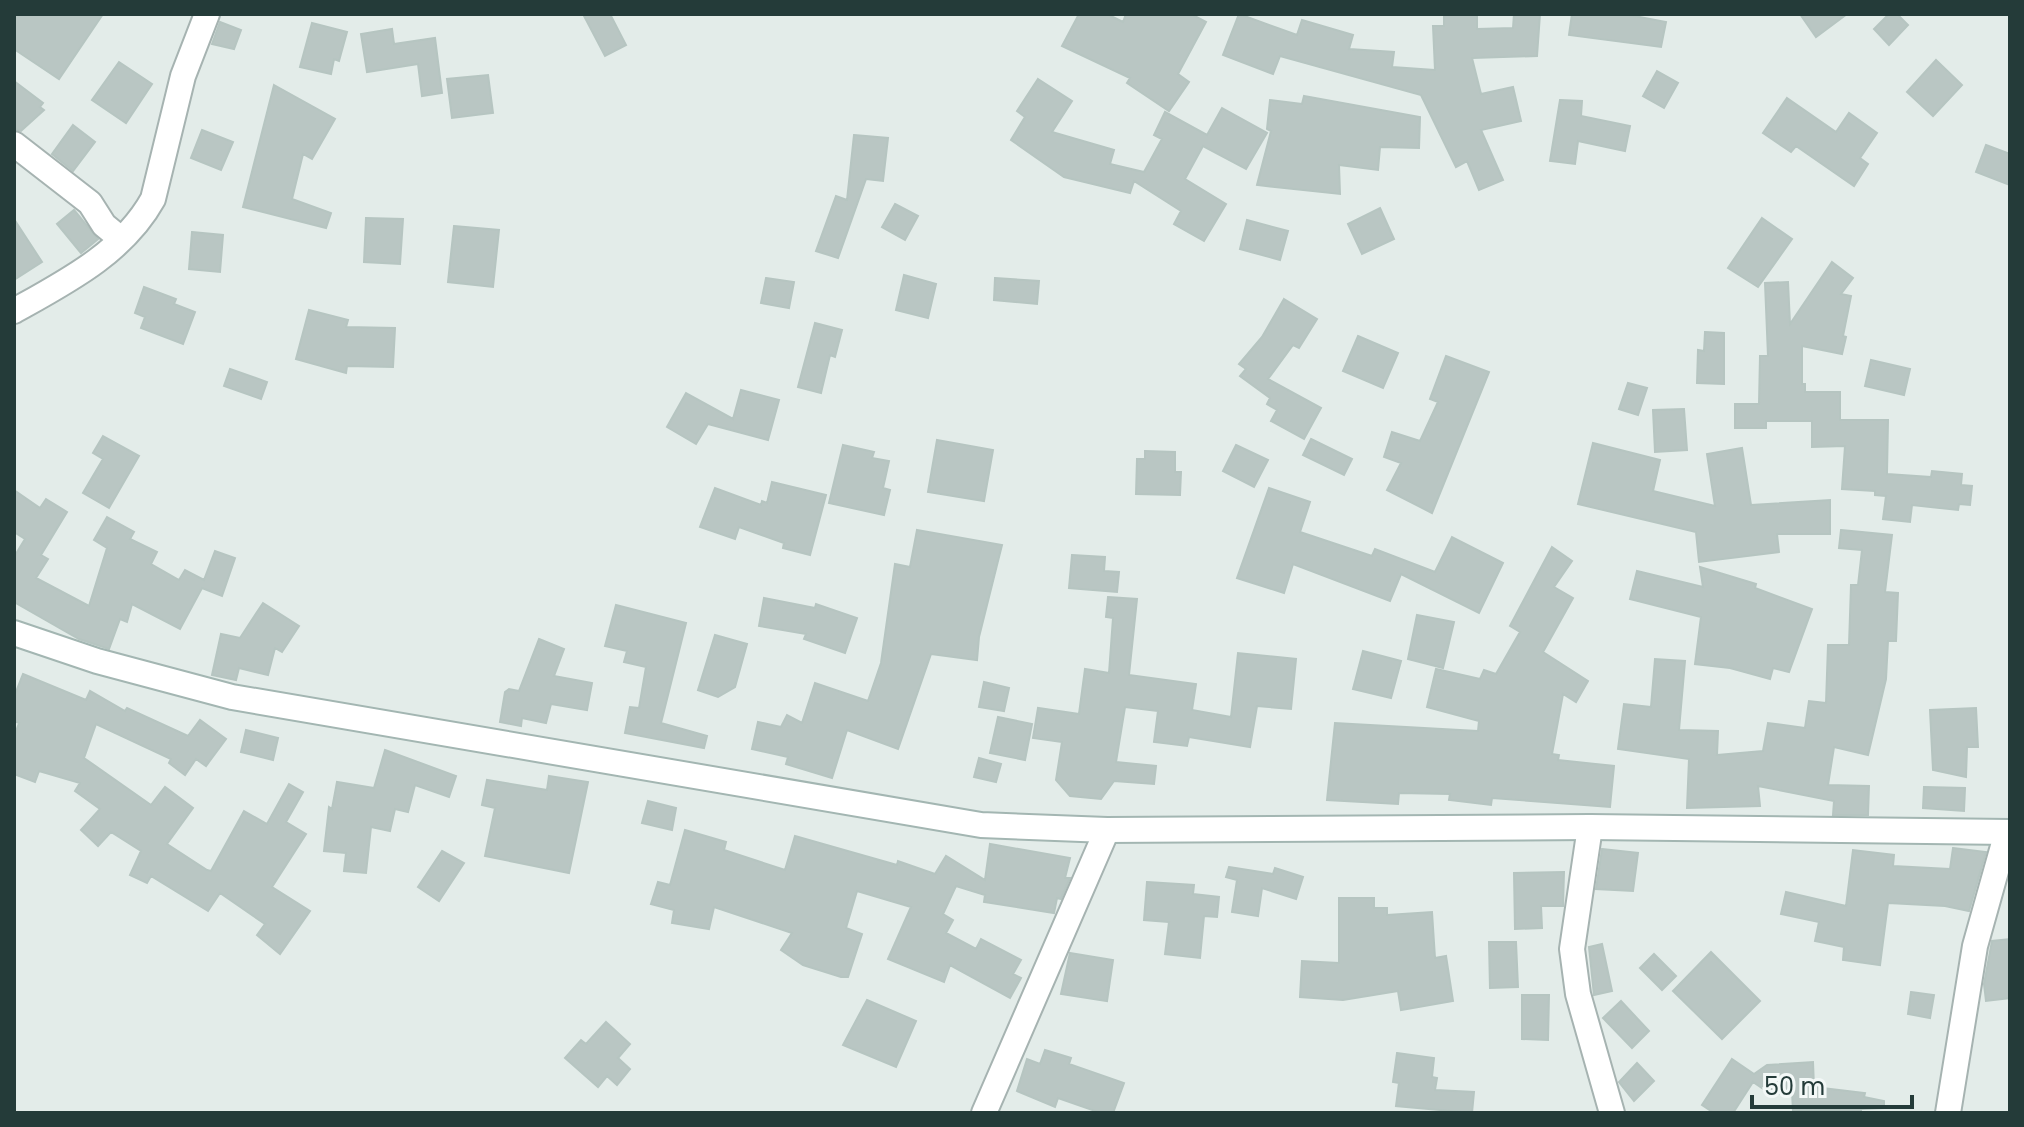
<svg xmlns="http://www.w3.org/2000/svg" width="2024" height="1127" font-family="Poppins,sans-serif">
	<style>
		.building { fill: #b9c6c3; stroke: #b6c5c1; stroke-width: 2 }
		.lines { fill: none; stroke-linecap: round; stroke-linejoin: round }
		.minor-casing { stroke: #a6b3b1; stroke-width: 28 }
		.secondary-casing { stroke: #a3b6b2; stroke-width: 28 }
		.minor { stroke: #fff; stroke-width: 24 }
		.secondary { stroke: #fff; stroke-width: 24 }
	</style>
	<rect width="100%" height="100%" fill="#e3ece9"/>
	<path class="building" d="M14 14H103L59 79 14 49Z
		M583 14H610L626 45 605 56Z
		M1079 14H1107L1123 22 1126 14H1191L1206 22 1178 74 1189 82 1169 111 1127 83 1130 78 1062 46Z
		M1239 14 1297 35 1302 20 1353 35 1349 49 1394 52 1392 67 1435 70 1433 26H1444V14H1477V29L1513 28 1514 14H1540L1537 56 1472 58 1481 94 1513 87 1521 121 1481 130 1503 180 1479 190 1467 161 1456 167 1421 95 1280 56 1273 74 1223 55Z
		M1572 14H1624L1666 22 1661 47 1569 35Z
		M1800 14H1847L1816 37Z
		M1889 14H1897L1908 25 1889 45 1874 29Z
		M220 22 241 30 234 49 212 44Z
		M312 23 347 32 339 61 334 59 331 74 300 67Z
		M392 29 394 44 435 38 442 93 422 96 418 64 367 72 361 34Z
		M1936 60 1962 85 1933 116 1907 92Z
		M119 62 152 84 126 123 92 100Z
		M1657 71 1678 83 1664 108 1643 96Z
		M488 75 493 113 452 118 447 79Z
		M1038 79 1072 101 1052 132 1114 150 1110 164 1144 172 1162 139 1154 135 1165 112 1207 135 1222 108 1267 133 1246 169 1203 146 1185 179 1226 204 1204 241 1174 224 1181 211 1134 181 1130 193 1064 177 1011 140 1025 117 1017 111Z
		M14 81 43 103 40 107 44 110 21 131 14 129Z
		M274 85 335 119 312 159 303 154 292 199 331 213 326 228 243 207Z
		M1304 96 1420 117 1419 148 1380 147 1378 170 1339 165 1340 194 1257 185 1271 131 1267 129 1270 100 1302 104Z
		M1787 98 1836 132 1849 113 1877 133 1860 158 1868 164 1854 186 1796 146 1791 152 1763 133Z
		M1560 100 1582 101 1581 116 1630 126 1625 151 1578 141 1575 164 1550 161Z
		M73 125 95 142 73 171 52 154Z
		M202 130 233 142 221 170 191 158Z
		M854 135 888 138 883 181 866 179 838 258 816 251 836 196 847 200Z
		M1986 145 2010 154V185L1976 172Z
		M895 204 918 216 905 240 882 227Z
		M1380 208 1394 239 1362 254 1348 224Z
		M74 210 98 239 81 253 57 224Z
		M366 218 403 219 400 264 364 262Z
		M1762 218 1792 239 1758 287 1728 268Z
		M14 219 42 262 14 280Z
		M1247 220 1288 231 1280 260 1240 249Z
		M454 226 499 230 493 287 448 282Z
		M192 232 223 235 220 272 189 269Z
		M1832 262 1853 278 1841 294 1851 296 1843 336 1846 337 1842 354 1802 346V384H1805V392H1840V420H1888L1887 474 1931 477 1932 471 1962 474 1961 485 1972 486 1970 505 1959 504 1958 510 1912 505 1910 522 1883 519 1886 496 1875 495V491L1842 489 1845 446 1812 447V421H1766V428H1735V404H1759L1760 356H1768L1765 283 1788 282 1790 324Z
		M904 275 936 284 928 318 896 310Z
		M766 278 794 282 789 308 761 303Z
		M995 278 1039 281 1037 304 994 300Z
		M144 287 176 299 174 304 195 312 183 344 141 328 145 317 135 313Z
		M1284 299 1317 319 1299 348 1293 345 1268 379 1321 408 1304 439 1271 421 1277 410 1267 404 1270 398 1240 376 1246 369 1239 364 1262 337Z
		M309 310 348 320 346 327 395 328 393 367 347 366 346 373 296 359Z
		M815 323 842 330 835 357 830 355 821 393 798 387Z
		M1705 332 1724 333V384L1697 383 1698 350 1704 351Z
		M1358 336 1398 353 1383 388 1343 371Z
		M1446 356 1489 372 1432 513 1387 490 1401 463 1384 457 1392 432 1420 441 1438 402 1430 399Z
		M1871 360 1910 369 1904 395 1865 386Z
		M230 369 267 382 261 399 224 386Z
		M1628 383 1647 388 1638 415 1619 409Z
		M741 390 779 400 768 440 708 424 696 444 667 427 686 393 733 419Z
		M1684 409 1687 450 1655 452 1653 410Z
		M103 436 139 456 109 508 83 493 103 459 93 453Z
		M1311 439 1352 459 1344 475 1303 455Z
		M937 440 993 450 984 501 928 492Z
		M1593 443 1660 460 1653 491 1715 506 1707 454 1742 448 1751 505 1830 500V534H1777L1779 552 1699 562 1696 532 1578 504Z
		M843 445 874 452 872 458 889 461 883 488 890 490 884 515 829 503Z
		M1236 445 1268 460 1254 487 1223 471Z
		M1145 451 1175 452V472H1181L1180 495 1136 494 1137 459H1145Z
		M772 482 826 495 810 555 783 548 784 543 739 527 735 539 700 527 715 488 761 505 762 501 767 503Z
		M1269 488 1310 502 1300 532 1372 556 1375 549 1435 572 1452 537 1503 563 1479 613 1401 574 1390 601 1293 564 1284 593 1237 578Z
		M14 490 40 508 46 499 67 512 41 555 48 559 36 578 89 606 107 548 94 540 107 517 134 532 130 539 157 552 151 564 179 580 185 570 204 580 215 551 235 558 222 596 202 588 180 629 132 604 127 622 120 619 109 649 79 639 14 602V557L25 539 14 532Z
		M917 530 1002 545 979 637 977 660 931 654 898 749 847 730 832 778 786 764 788 757 752 749 758 722 781 727 787 715 802 723 815 683 868 701 881 663 895 564 910 567Z
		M1841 530 1892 535 1885 592 1898 593 1896 641H1888L1886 679 1868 755 1834 747 1828 785 1869 786 1868 815H1833L1834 801 1758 786 1760 806 1687 808 1689 759 1618 749 1624 704 1651 707 1655 659 1685 661 1679 730 1718 731 1717 755 1763 751 1768 723 1805 728 1809 701 1826 703 1828 645H1849L1851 585H1858L1862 550 1839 548Z
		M1552 547 1572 561 1554 587 1573 598 1543 652 1588 681 1576 702 1563 694 1552 754 1559 755 1558 760 1614 766 1610 807 1492 798 1491 805 1449 800 1450 794 1399 793 1398 804 1327 800 1335 723 1478 731 1479 721 1427 707 1436 669 1480 679 1484 670 1496 674 1520 632 1510 626Z
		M1072 555 1105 557 1104 571 1119 572 1117 592 1069 588Z
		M1700 567 1756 584 1755 588 1812 609 1789 672 1773 668 1770 679 1730 668 1695 664 1701 617 1630 599 1637 571 1703 587Z
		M1108 597 1137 599 1129 675 1196 684 1192 710 1231 717 1238 653 1296 659 1291 709 1257 706 1250 747 1189 737 1187 746 1154 742 1158 711 1125 707 1116 762 1156 766 1154 784 1114 781 1101 799 1070 796 1056 780 1062 742 1033 738 1038 708 1079 714 1085 669 1109 673 1113 618 1106 617Z
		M764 598 815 608 816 604 857 618 845 653 804 639 806 634 759 626Z
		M263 603 299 626 282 652 275 648 268 675 239 668 236 680 212 675 221 634 240 638Z
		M616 605 686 623 661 723 707 736 704 748 625 733 630 707 639 708 646 667 624 662 627 651 605 646Z
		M1417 615 1454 622 1443 668 1408 659Z
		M715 635 747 644 735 687 718 697 698 690Z
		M539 639 564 649 554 676 592 683 587 710 551 704 546 723 522 718 521 726 500 722 505 692 509 689 519 691Z
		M1363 651 1401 661 1391 698 1353 689Z
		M23 674 86 700 90 691 125 711 127 708 188 736 200 720 226 739 206 766 196 759 185 775 169 763 171 759 96 724 84 758 151 805 165 787 193 808 167 844 207 870 211 871 244 811 267 824 289 784 303 792 286 822 306 834 272 887 310 911 280 954 257 935 265 924 220 893 208 911 151 876 147 883 130 875 141 851 111 832 98 846 81 830 100 809 75 791 80 783 39 771 35 782 14 774V737L19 723 14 721V697Z
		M984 682 1009 688 1004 711 979 707Z
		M1976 708 1978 747H1967L1966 777 1933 770 1930 710Z
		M998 717 1032 724 1025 760 990 753Z
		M246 730 278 738 273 760 241 752Z
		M385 750 456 776 449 797 415 785 408 812 395 809 390 831 371 827 366 873 344 871 346 853 324 851 329 807 332 809 337 782 374 788Z
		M979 758 1001 764 996 782 974 777Z
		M549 776 588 782 569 873 485 856 495 808 482 805 487 780 547 790Z
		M1924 787 1965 788 1964 811 1923 808Z
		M648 801 676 808 672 830 642 823Z
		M685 830 726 842 724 850 785 870 795 836 897 865 898 861 935 874 946 856 985 880 990 844 1070 858 1065 878H1070L1061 899 1057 898 1054 913 984 902 985 895 956 886 943 914 953 920 946 933 976 949 981 939 1021 960 1013 974 1021 978 1010 998 950 965 944 982 888 959 911 907 857 891 846 928 862 934 848 977H841L803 965 781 950 792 933 714 907 709 929 672 923 674 910 651 904 658 882 670 885Z
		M1953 848 1986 852 1969 911 1945 906 1888 903 1880 965 1843 960 1844 947 1815 941 1819 922 1781 914 1786 892 1846 906 1853 850 1894 855 1893 866 1950 869Z
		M1602 849 1638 853 1633 891 1596 889Z
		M442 851 464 863 439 901 418 887Z
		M1229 867 1273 874 1275 868 1303 877 1296 899 1262 888 1258 916 1232 912 1237 880 1226 877Z
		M1564 872 1563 906H1541L1542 928 1515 929 1514 873Z
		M1147 882 1194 885 1193 894 1219 897 1217 917 1204 916 1200 958 1165 954 1169 922 1144 920Z
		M1339 898H1374V908H1387V915L1432 912 1435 958 1446 956 1453 1001 1401 1010 1398 991 1343 1000 1300 997 1302 961 1339 963Z
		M2010 939V998L1986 1001 1984 984 1992 941Z
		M1489 942H1516L1518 987 1490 988Z
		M1602 944 1612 991 1594 995 1589 947Z
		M1711 952 1760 1001 1722 1039 1673 991Z
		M1070 953 1113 960 1107 1001 1061 994Z
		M1654 954 1676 976 1662 990 1640 968Z
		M1911 992 1934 995 1930 1018 1908 1014Z
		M1522 995H1549L1548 1040 1522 1039Z
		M867 1000 916 1021 896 1067 843 1045Z
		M1621 1001 1649 1031 1632 1048 1603 1018Z
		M606 1022 630 1044 618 1058 630 1069 617 1085 607 1076 598 1087 565 1058 581 1040 586 1044Z
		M1045 1050 1071 1058 1069 1064 1124 1083 1113 1113H1101L1058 1098 1055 1107 1017 1091 1027 1059 1040 1064Z
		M1397 1053 1434 1058 1432 1077 1437 1078 1435 1090 1474 1092 1472 1113 1396 1106 1399 1083 1393 1082Z
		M1732 1059 1754 1074 1767 1065 1813 1062 1814 1087 1865 1093 1864 1097 1884 1101V1108L1861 1109V1113H1838L1839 1110 1793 1111 1792 1092 1772 1095 1753 1082 1733 1113H1714L1702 1105Z
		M1637 1063 1654 1081 1634 1101 1619 1082Z"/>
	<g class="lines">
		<defs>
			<path id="minor" d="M14 144 90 203 104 225 121 239
				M14 311C66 282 123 253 153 199L183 76 207 14
				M1590 827 1572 949 1578 994 1612 1113
				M984 1113 1107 830
				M1948 1113 1975 946 2007 832"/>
			<path id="secondary" d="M14 633 97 661 232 697 981 825 1107 830 1590 827 2010 832"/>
		</defs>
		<use href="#minor" class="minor-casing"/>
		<use href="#secondary" class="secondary-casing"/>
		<use href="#minor" class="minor"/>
		<use href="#secondary" class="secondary"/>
	</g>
	<rect width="2024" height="1127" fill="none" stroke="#243b39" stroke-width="32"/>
	<path d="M1752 1095v12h160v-12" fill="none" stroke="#243b39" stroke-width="4"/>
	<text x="1764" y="1095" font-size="24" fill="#243b39" stroke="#f3f8f7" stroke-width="6" paint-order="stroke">50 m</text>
</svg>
